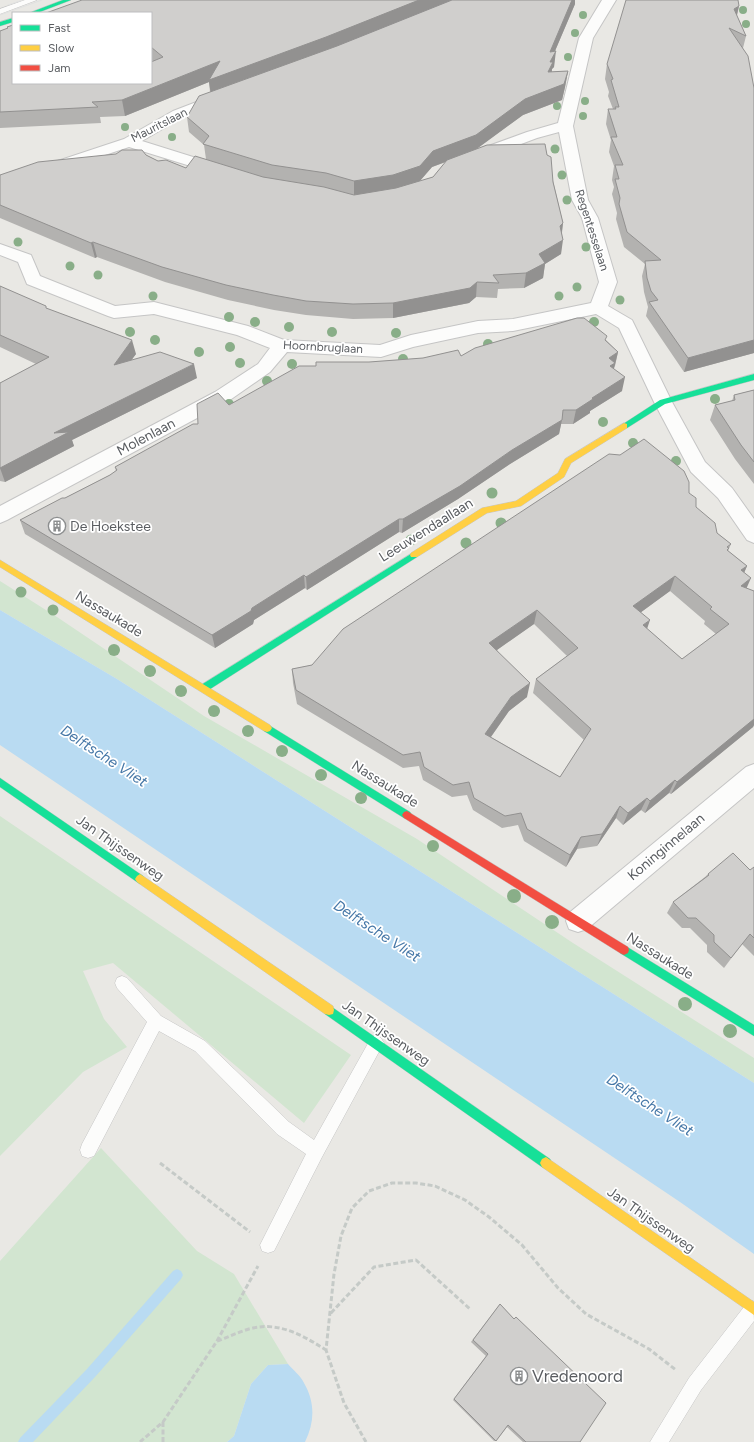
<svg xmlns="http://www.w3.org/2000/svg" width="754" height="1442" font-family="Figtree,sans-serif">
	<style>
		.green { fill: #d2e5d0 }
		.water { fill: #b9dbf2 }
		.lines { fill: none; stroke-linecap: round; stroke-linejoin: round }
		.stream { fill: #b9dbf2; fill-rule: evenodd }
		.lane-casing { stroke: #c5c5c5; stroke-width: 1 }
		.street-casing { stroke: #c5c5c5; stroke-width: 2 }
		.fast-casing { stroke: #c6c6c6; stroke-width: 1 }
		.slow-casing { stroke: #c6c6c6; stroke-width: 1 }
		.jam-casing { stroke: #c6c6c6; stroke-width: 1 }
		.path { stroke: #c5cac7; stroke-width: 3; stroke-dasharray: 5 2.5; stroke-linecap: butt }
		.lane { fill: #fcfcfb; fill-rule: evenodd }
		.street { fill: #fcfcfb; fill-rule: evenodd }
		.fast { fill: #16e098; fill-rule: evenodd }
		.slow { fill: #ffcf43; fill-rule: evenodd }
		.jam { fill: #f24e42; fill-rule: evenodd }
		.tram { stroke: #e0e1e1; stroke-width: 1 }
		.tree { fill: #89ae88 }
		.wall { fill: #b3b2b0; fill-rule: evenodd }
		.shaded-wall { fill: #929190 }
		.building { fill: #d0cfcd; stroke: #929190; fill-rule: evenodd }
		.labels { text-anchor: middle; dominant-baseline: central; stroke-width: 3.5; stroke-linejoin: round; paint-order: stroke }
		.far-street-label { font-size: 12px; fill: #5a5d61; stroke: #fff }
		.street-label { font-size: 14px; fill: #5a5d61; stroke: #fff }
		.poi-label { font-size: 14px; fill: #5a5d61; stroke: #fff; text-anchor: start }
		.water-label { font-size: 15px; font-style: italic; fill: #4577a7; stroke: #fff }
		.near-poi-label { font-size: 17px; fill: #5a5d61; stroke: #fff; text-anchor: start }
	</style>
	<rect width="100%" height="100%" fill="#e9e8e4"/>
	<path class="green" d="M0 581 57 617 204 716 417 839 573 943 754 1058V1083L117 679 0 610Z
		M0 816 351 1055 304 1123 113 963 83 971 104 1019 127 1047 83 1072 0 1156Z
		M101 1148 197 1251 234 1274 288 1364 268 1365 251 1384 234 1436 227 1442H0V1261Z"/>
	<path class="water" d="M0 610 117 679 754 1083V1254L680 1202 0 745Z
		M288 1364C293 1370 301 1376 304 1383 315 1402 315 1422 305 1442H227L234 1436 251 1384 268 1365Z"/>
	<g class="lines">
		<path class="stream" d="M177 1269 181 1271 183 1275 181 1279 95 1377 33 1442H18L20 1438 87 1369 173 1271Z"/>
		<defs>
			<path id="lane" d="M25 0H37L0 14V9Z
				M122 976 127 978 161 1016 205 1041 289 1122 314 1140 371 1038 376 1035 381 1038 384 1043 381 1048 322 1157 274 1251 268 1253 262 1251 260 1245 306 1154 277 1134 195 1051 159 1031 94 1156 88 1158 82 1156 80 1150 82 1144 147 1022 117 988 115 983 117 978Z
				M753 1301 754 1321 701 1390 669 1442H650L689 1378 747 1303Z"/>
			<path id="street" d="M602 0H616L593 38 573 126 588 200 598 218 617 282 608 306 632 320 672 402 705 462 732 488 754 519V543L747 540 718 498 691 472 654 402 619 328 596 314 513 331 478 333 413 347 381 357 287 352 270 372 227 402 7 520 0 523V506L215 392 258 364 270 348 237 335 154 314 114 318 108 316 27 284 18 262 0 255V244L31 255 40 276 115 306 154 302 248 326 284 340 380 345 411 335 478 321 513 319 591 303 599 282 582 218 572 200 559 132 537 138 484 158 478 160 472 158 470 155 472 152 527 132 558 123 579 38Z
				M220 93 225 95 228 98 225 101 183 117 142 141 225 167 227 170 225 173 219 175 213 173 129 147 0 190V180L124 139 173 111Z
				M754 764V788L587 929 578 932 569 929 566 921 569 913 746 767Z"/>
			<path id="fast" d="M63 0H71L37 13H29Z
				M13 18V22L0 26V22Z
				M754 374V380L665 404 627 428H621L620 426 660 400Z
				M414 552 418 555 417 557 207 691H201L200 688 201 685Z
				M267 724 410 812 412 815 410 818 407 819 404 818 264 731 262 728 264 725Z
				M0 778 143 876 145 879 143 882 140 884 137 882 0 787Z
				M624 945 754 1025V1036L620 953 619 950 620 947Z
				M329 1005 550 1159 552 1163 550 1167 546 1169 542 1167 325 1014 324 1010 325 1006Z"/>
			<path id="slow" d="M624 423 627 424V428L571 463 564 477 521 506 487 513 417 557H411L410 555 411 553 482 508 516 501 558 473 565 459Z
				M0 560 270 725 272 728 270 731 267 732 264 731 0 567Z
				M140 874 333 1006 334 1010 333 1014 329 1015 325 1014 137 882 135 879 137 876Z
				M546 1157 754 1302V1315L542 1167 540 1163 542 1159Z"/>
			<path id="jam" d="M407 811 628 947 629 950 628 953 624 955 620 953 404 818 402 815 404 812Z"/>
		</defs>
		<use href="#lane" class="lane-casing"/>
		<use href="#street" class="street-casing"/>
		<use href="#fast" class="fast-casing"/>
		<use href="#slow" class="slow-casing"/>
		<use href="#jam" class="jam-casing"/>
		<path class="path" d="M160 1163 250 1232
			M331 1313 374 1267 416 1260 470 1309
			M217 1341C229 1337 240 1331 253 1328 280 1322 304 1336 326 1350
			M163 1422V1442
			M140 1442 163 1422 217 1341 258 1266
			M366 1442 344 1403 326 1350 334 1274 341 1236 352 1208 369 1191 392 1183H416L435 1186 465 1200 489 1217 522 1245 558 1288 586 1314 649 1349 676 1370"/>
		<use href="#lane" class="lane"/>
		<use href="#street" class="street"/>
		<use href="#fast" class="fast"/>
		<use href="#slow" class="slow"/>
		<use href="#jam" class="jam"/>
		<path class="tram" d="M8 5 23 0
			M0 15 42 0"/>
	</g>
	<g class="tree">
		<circle cx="743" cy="10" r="4"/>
		<circle cx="583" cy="15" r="4"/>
		<circle cx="746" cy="24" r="4"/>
		<circle cx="575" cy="33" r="4"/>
		<circle cx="568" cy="57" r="4"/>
		<circle cx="585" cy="101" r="4"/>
		<circle cx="557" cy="106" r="4"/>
		<circle cx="583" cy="116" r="4"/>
		<circle cx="125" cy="127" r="4"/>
		<circle cx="172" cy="137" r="4"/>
		<circle cx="555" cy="149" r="4.5"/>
		<circle cx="562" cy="175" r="4.5"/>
		<circle cx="567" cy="200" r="4.5"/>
		<circle cx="18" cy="242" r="4.5"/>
		<circle cx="586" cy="247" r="4.5"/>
		<circle cx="70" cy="266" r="4.5"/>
		<circle cx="98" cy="275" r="4.5"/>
		<circle cx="577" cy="287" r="4.5"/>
		<circle cx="153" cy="296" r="4.5"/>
		<circle cx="559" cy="296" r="4.5"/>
		<circle cx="620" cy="300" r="4.5"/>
		<circle cx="229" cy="317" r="5"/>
		<circle cx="255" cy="322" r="5"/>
		<circle cx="594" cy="322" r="5"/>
		<circle cx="289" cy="327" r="5"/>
		<circle cx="130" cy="332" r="5"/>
		<circle cx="332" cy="332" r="5"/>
		<circle cx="396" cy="333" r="5"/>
		<circle cx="155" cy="340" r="5"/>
		<circle cx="488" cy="344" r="5"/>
		<circle cx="230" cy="347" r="5"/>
		<circle cx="199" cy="352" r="5"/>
		<circle cx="403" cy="359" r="5"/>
		<circle cx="240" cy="363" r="5"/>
		<circle cx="292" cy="364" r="5"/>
		<circle cx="267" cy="381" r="5"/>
		<circle cx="715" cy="399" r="5"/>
		<circle cx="229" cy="404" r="5"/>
		<circle cx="603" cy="422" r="5"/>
		<circle cx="633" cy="443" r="5"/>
		<circle cx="676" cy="461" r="5"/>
		<circle cx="492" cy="493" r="5.5"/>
		<circle cx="501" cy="523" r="5.5"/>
		<circle cx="411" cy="540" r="5.5"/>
		<circle cx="466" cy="543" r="5.5"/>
		<circle cx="21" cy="592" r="5.5"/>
		<circle cx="53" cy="610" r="5.5"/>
		<circle cx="114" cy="650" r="6"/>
		<circle cx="150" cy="671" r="6"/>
		<circle cx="181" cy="691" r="6"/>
		<circle cx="214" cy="711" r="6"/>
		<circle cx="248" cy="731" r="6"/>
		<circle cx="282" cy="751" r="6"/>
		<circle cx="321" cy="775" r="6"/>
		<circle cx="361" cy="798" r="6"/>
		<circle cx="433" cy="846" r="6"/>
		<circle cx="514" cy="896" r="7"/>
		<circle cx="552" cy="922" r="7"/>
		<circle cx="685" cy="1004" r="7"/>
		<circle cx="730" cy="1031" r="7"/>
	</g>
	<path class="wall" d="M82 0H575V4L555 51 554 67 552 69V72L568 71 565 87 562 100 523 115 477 148 547 155 563 223 562 233 561 254 545 264 543 278 524 288 498 289 497 298 476 297 469 303 393 318 353 319 306 315 274 310 228 300 165 282 97 257 95 258 0 218V175L146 155 158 161 186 168 206 159 204 145 189 132 187 117 210 92 209 82 125 116 100 117 101 123 0 128V31L7 29V27L13 25V83H151L152 61 151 60V13ZM446 162 433 177 419 182 432 167Z
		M739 6 737 16 746 36 743 48 754 353 684 372 646 316 648 307 644 292 642 276 645 264 624 247 616 219 617 213 612 194 614 187 612 180 614 166 609 152 611 140 606 124 608 109H613L608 96 609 92 605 79 607 64Z
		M0 286 46 308 136 354 131 360 197 378 72 440 74 446 5 482 0 481V383L36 364 0 347Z
		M606 340 618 352 615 366 614 367V369L622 391 590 411V413L573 424H561L559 434 510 464 458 499 402 533 399 532 307 590 305 588 254 620 253 624 215 648 25 534 20 520 65 498 110 475 116 471 115 467 198 424 229 405 316 366 461 356Z
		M754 390V484L735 459 710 420 715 405 732 401 734 395Z
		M689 493 696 507 717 533 731 544 728 551 747 566 744 573 746 588 754 591V725L753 727 671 794 669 793 645 813 641 810 623 825 616 818 597 846 577 849 566 867 524 841 518 825 502 828 473 810 467 795 452 797 423 780 419 766 403 768 297 704 293 683 292 669 312 665ZM670 591 705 621 704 624 716 634 682 659 647 629 641 612ZM534 624 567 656 536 679 533 693 584 740 560 777 491 737 509 711 527 697 497 650Z
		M754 867V956L742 944 724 968 707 952V945L690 928H682L667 913 673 902 705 877 708 874 750 870Z
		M500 1304 514 1319 516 1317 580 1442H523L507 1427 496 1441H494L453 1400 486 1356 471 1342Z"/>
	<path class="shaded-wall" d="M419 0H457L211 95 209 82 125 116 122 100 220 61Z
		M572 0H575V4L552 58 556 51 554 67 552 69 551 78 546 88 550 52Z
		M739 6 735 22 734 9Z
		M568 71 565 87 562 100 523 115 474 151 432 167 419 182 393 191 354 196V181L433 151 525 99Z
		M563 223 561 238 560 226Z
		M563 240 561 254 545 264 543 278 524 288 526 273 539 254Z
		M93 242 97 257 95 258 91 243Z
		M477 282 476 297 469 303 393 318V303Z
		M132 340 136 354 117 380 114 365Z
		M754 340V353L684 372 688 358Z
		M618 352 612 377 607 380 609 358Z
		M194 364 197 378 72 440 74 446 5 482 0 468 54 433Z
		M625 377 622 391 590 411V413L573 424 576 410 592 398Z
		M562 420 559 434 510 464 458 499 402 533 403 519 512 450Z
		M399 519V532L307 590 306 577Z
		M747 566 740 582 741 570Z
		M304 575 305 588 254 620 253 624 215 648 212 635 252 608Z
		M675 576 670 591 629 621 633 606Z
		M751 578 744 594 741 586Z
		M537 610 534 624 487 657 489 643Z
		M650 620 645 635 643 625Z
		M530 683 527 697 509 711 483 748 485 734 511 697Z
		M754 716V725L753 727 671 794 677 782Z
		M675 780 669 793 645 813 650 801Z
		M647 798 641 810 623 825 628 813Z
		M620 806 616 818 597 846 602 834Z
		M581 837 577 849 566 867 570 855Z"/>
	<path class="building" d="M82 0H419L326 37 209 80 220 61 122 100 92 102 98 107 0 112V31L8 28 7 27 13 25V83H151V62L163 57 151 47V13H46Z
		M452 0H572L550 52 556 51 550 62H553L548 72 568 71 564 84 525 99 476 135 433 151 420 166 393 175 354 181 326 173 272 165 203 144 209 136 187 117 199 96 337 46Z
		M626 0H738L739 6 734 9 746 36 729 28 748 56 754 88V340L688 358 649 302 658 300 651 291 647 278 645 261 661 260 627 232 619 204 620 198 615 179H619L615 165H623L611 137H617L608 109H616L615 107H619L611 80 613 79 607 64Z
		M545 144 547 155 551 157 553 182 563 223 560 226 563 240 539 254 545 263 526 273 493 275 499 283 477 282 470 288 393 303 353 304 306 301 273 295 226 285 162 267 93 242 91 243 0 205V175L38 162 116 154 122 150H142L146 155 158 161 166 160 186 168 195 156 263 177 324 187 354 195 396 188 433 177 447 160 487 145Z
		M0 286 46 306V308L132 340 114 365 160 352 194 364 54 433 69 432 0 468V383L49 357 0 335Z
		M577 318H584L607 336 605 340 618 352 609 358 615 363 610 366 625 377 592 398 593 399 576 410H563L562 420 512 450 460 486 403 519H399L306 577 304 575 252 608 251 611 212 635 20 520 62 498H65L110 475 117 470 115 467 193 424H198L197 404 218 393 229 405 299 366H316V362H369L423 358 458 350 461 356 475 348Z
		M754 390V462L741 445 715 405 735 400 734 395Z
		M644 439 684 471 689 482V493L696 498V507L715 523 717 533 731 544 727 547 729 548 727 550 747 566 741 570 751 578 741 586 754 591V719L677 782 675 780 650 801 647 798 628 813 620 806 602 834 581 837 570 855 527 829 521 813 505 816 474 798 469 782 453 785 424 767 420 752 403 755 296 690 292 669 312 665 343 629 609 454 620 455ZM675 576 712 607 710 609 729 624 682 659 643 625 650 620 633 606ZM537 610 578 648 536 679 591 729 560 777 485 734 511 697 530 683 489 643Z
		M733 853 750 870 754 867V938L750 934 731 958 714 942V935L696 918H688L673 902 709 875 708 874Z
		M500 1304 514 1319 516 1317 606 1403 580 1442H526L508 1425 496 1441 454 1399 488 1354 473 1340Z"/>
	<defs>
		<symbol id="building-ring" viewBox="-11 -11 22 22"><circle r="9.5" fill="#fff" stroke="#8c8e8f" stroke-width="1.5"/><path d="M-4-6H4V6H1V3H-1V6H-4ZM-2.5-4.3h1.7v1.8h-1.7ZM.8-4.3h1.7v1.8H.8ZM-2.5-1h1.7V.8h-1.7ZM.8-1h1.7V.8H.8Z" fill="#8c8e8f"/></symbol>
	</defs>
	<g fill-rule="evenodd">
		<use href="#building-ring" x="47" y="516" width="20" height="20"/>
		<use href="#building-ring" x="509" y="1366" width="20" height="20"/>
	</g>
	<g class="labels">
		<g class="far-street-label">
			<text transform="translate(159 125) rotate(-27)">Mauritslaan</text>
			<text transform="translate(592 230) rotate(72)">Regentesselaan</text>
			<text transform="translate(323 347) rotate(3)">Hoornbruglaan</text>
		</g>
		<g class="street-label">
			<text transform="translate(146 437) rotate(-28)">Molenlaan</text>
			<text transform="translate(426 530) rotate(-32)">Leeuwendaallaan</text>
			<text transform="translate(109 614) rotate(31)">Nassaukade</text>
			<text transform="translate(385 784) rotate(32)">Nassaukade</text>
			<text transform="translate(666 847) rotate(-40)">Koninginnelaan</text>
			<text transform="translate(120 848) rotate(35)">Jan Thijssenweg</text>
			<text transform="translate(660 956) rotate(32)">Nassaukade</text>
			<text transform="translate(386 1033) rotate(35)">Jan Thijssenweg</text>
			<text transform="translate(651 1220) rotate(35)">Jan Thijssenweg</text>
		</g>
		<g class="poi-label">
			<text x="70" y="526">De Hoekstee</text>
		</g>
		<g class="water-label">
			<text transform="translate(104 756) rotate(33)">Delftsche Vliet</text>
			<text transform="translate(377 931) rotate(33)">Delftsche Vliet</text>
			<text transform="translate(650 1105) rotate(33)">Delftsche Vliet</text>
		</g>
		<g class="near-poi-label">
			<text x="532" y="1376">Vredenoord</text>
		</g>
	</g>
	<rect x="12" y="12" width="140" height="72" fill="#ffffff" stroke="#bdbec0"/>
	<rect x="20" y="25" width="20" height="6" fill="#16e098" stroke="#bdbec0"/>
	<text x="48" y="32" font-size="12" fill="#5a5d61">Fast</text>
	<rect x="20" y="45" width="20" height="6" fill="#ffcf43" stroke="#bdbec0"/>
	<text x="48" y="52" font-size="12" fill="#5a5d61">Slow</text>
	<rect x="20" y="65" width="20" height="6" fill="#f24e42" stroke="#bdbec0"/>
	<text x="48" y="72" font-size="12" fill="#5a5d61">Jam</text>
</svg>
